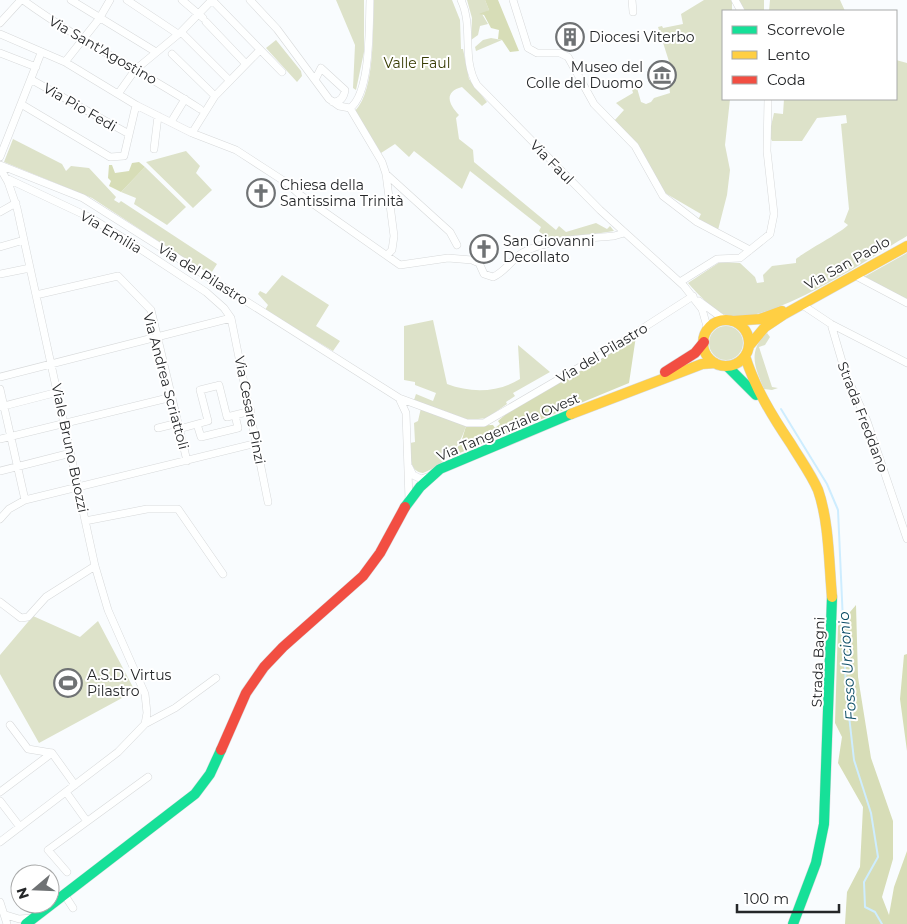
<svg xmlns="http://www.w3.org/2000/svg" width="907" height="924" font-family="Montserrat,sans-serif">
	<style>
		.green { fill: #dde2c9 }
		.forest { fill: #d7ddb7 }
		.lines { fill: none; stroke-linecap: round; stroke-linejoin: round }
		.stream { stroke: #ceedff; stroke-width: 2 }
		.street-casing { stroke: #d7d9da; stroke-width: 8 }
		.fast-casing { stroke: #d7d9da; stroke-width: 11 }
		.slow-casing { stroke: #d7d9da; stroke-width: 11 }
		.jam-casing { stroke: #d7d9da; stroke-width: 11 }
		.street { stroke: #feffff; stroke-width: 7 }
		.fast { stroke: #16e098; stroke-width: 10 }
		.slow { stroke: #ffcf43; stroke-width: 10 }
		.jam { stroke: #f24e42; stroke-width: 10 }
		.labels { text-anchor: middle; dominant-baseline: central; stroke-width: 4; stroke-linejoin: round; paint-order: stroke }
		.poi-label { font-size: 14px; fill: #252729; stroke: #fff; text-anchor: start }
		.street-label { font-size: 14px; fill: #252729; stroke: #fff }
		.park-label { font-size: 14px; fill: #383c04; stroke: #fff }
		.water-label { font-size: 15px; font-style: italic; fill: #0a4b65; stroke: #fff }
	</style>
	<rect width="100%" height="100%" fill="#f9fcfe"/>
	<path class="green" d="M336 0H364V52L356 90 353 88 355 45Z
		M374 0H452L460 20 461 49H463L469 79 487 102 482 106 462 87C443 92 449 105 459 115L456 118 459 139 473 150 474 162 556 230 559 226 566 232 596 223 607 229 610 226 614 231 548 241 539 231 541 227 470 171 462 189 414 151 409 157 395 144 381 153 355 111C376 89 372 30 374 0Z
		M467 0H485L489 10 482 14 488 24 480 26 478 35 471 40 472 18Z
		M704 0H732V11H723V99H730L725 145 730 170 727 195 718 230 698 220 701 214 665 193 614 121 624 110 616 103 633 93 632 89 637 88 641 102 646 104 651 102 654 98 670 93 668 76 673 74 658 27 662 26 663 28 683 24 681 14Z
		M738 0H764V11H743Z
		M770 0H840L845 11H769Z
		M491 38 502 40 476 51 475 47 483 40Z
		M276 40 301 71 302 76 297 82 266 48Z
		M896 60 907 63V236C870 258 770 325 729 316 715 313 697 293 688 283L720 262 740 263 755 277 757 283 764 282 763 275 772 266 796 263V259C807 250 842 232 848 225L844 222 849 209 841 124 847 123 846 115 817 118 802 141H772L769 135 774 113 783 114 784 99H896Z
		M13 139 62 164 66 171 71 166 89 168 116 197 114 200 119 203 121 201 217 264 210 275 92 198 4 162Z
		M186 151 200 166 196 173 212 190 193 208 146 162Z
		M145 167 186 207 167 225 134 204 136 198 121 192Z
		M907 253V299L864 277Z
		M282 275 329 305 316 326 340 341 333 351 265 310 268 305 258 294 260 291 266 294Z
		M433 320 447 384C471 393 497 393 520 379L518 345 550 372 513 393 515 396 506 402 507 404 487 418 469 420 414 400 416 394 433 401 436 393 415 385V382L404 380V326Z
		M709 343a17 17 0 1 1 34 0a17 17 0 1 1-34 0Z
		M767 333 770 337 765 345 759 347 772 387 778 388 772 390 764 389C755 368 747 351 767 333Z
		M421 408 466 426C459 448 446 464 423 473 408 471 411 455 410 443L415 442 414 423 418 421Z
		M33 616 80 637 98 621 135 691 39 743 0 674V655Z"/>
	<path class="forest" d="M485 0H498L519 51 510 52 502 40 498 39 499 30 491 28 484 15 479 14 489 10Z
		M139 162 145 167 121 192 109 186 111 181 108 178 109 165H112L115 173 129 171 132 163Z
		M636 336 629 383 450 457 461 443 466 426 493 425 495 428 500 424 498 421 512 409Z
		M856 605 858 677 871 758 893 821V859L882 897 889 915 894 887 907 851V924H845L847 892 860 867 863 807 838 763 842 737 835 723 838 626Z
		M907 654V751L900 699 904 655Z"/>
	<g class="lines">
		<path class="stream" d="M781 409 827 484 838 510 846 689 854 760 871 813 878 857 864 882 865 907 875 912 882 924"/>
		<defs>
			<path id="street" d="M23 0C79 41 142 71 200 109
				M71 0 156 52
				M127 0 178 34
				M182 0 203 18
				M212 0 282 72
				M250 0 277 29 329 99 339 106 350 108
				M461 0C474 27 461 59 477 85L600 210 684 286 702 309 708 330
				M513 0 528 48 537 53H560L568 57 594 104 635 146 663 196 697 222 750 250
				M632 0 633 12
				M735 0 741 11
				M206 22 246 64
				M0 23 21 0
				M181 32 229 80
				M0 34 65 62 136 105 192 133 236 150 287 183 299 194 400 265 448 258 472 260 479 263 484 274 493 277C505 272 511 260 522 253 549 238 584 239 614 236L624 233
				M0 53 36 67
				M172 54 215 96
				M65 62 99 19 110 0
				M32 80 129 134
				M315 80 321 68 345 90C344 97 341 102 333 102
				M118 94 135 70 181 32 212 0
				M21 104 110 157 124 156 136 105
				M350 108 382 162 386 174 394 236 392 250 387 255
				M350 108C371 93 369 25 370 0
				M171 122 185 99
				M192 133 215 96 260 50
				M154 149 158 116
				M0 157 41 53
				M0 165 83 198 399 398
				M0 168 8 182 17 208 95 566 108 610 145 694 147 713 145 724 118 752 0 842
				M386 174 450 232 457 245
				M6 178 91 218 128 241 206 292 224 308 231 318 268 502
				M0 212 16 203
				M0 247 24 240
				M0 274 30 268
				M854 275 907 303
				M680 282 717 259 740 258 770 234 774 214 767 151 768 99
				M36 295 118 276 151 310 187 461
				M699 301 726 321
				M801 304 831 324 907 363
				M831 324 846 375 867 421 907 539
				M0 377 231 318
				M0 389 25 500
				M0 407 58 392
				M197 424 201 437 238 428 235 415
				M158 428 178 423
				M179 429 208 421 200 390 216 386 219 385 227 417 251 411
				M0 439 172 397
				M409 467 413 475 421 479 430 476
				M0 471 71 453
				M409 500 406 413 399 398 467 423H484L609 350 693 296
				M0 519 9 509 25 500 257 443
				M85 521 147 509H178L223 574
				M0 602 21 618 28 617 46 597 95 566
				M145 724 175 708 216 678
				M10 725 28 749 52 753 75 785
				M0 792 52 753
				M66 792 86 820
				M0 801 20 827
				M67 872 48 850 148 777
				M64 894 73 908
				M0 902 7 924
				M6 915 19 919 32 918"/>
			<path id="fast" d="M727 366 756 395
				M405 507 420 487 440 469 571 414
				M26 924 195 794 210 774 221 750
				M793 924 816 863 824 824 832 597"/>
			<path id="slow" d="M703 343a23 23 0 1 1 46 0a23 23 0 1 1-46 0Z
				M732 321 760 319 782 311
				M749 346 765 327 783 315 907 246
				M745 356C755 388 772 416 791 444 800 459 811 474 818 490 829 521 829 564 832 597
				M571 414 702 364 715 363"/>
			<path id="jam" d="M665 372 695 353 704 342
				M221 750 246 693 264 667 283 647 363 576 380 553 405 507"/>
		</defs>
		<use href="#street" class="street-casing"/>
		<use href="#fast" class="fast-casing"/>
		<use href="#slow" class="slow-casing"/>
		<use href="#jam" class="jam-casing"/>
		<use href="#street" class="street"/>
		<use href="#fast" class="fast"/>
		<use href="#slow" class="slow"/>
		<use href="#jam" class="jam"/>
	</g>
	<defs>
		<symbol id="building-ring" viewBox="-11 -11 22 22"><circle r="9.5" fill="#fff" stroke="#6f7274" stroke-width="1.5"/><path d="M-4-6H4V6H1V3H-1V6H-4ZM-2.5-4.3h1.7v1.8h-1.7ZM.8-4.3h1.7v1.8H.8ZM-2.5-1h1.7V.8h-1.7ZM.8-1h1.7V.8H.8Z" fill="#6f7274"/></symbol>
		<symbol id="museum-ring" viewBox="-11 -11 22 22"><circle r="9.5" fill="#fff" stroke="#6f7274" stroke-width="1.5"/><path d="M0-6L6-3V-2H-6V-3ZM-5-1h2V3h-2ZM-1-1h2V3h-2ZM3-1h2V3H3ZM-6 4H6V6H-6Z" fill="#6f7274"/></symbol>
		<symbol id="church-ring" viewBox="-11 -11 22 22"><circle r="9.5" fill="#fff" stroke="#6f7274" stroke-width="1.5"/><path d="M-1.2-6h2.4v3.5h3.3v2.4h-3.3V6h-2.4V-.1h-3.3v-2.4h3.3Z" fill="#6f7274"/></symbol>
		<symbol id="stadium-ring" viewBox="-11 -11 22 22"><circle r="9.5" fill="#fff" stroke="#6f7274" stroke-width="1.5"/><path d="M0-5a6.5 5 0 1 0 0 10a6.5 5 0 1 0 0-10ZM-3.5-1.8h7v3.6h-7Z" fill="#6f7274"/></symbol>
	</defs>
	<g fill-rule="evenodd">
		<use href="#building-ring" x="554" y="21" width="32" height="32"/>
		<use href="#museum-ring" x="646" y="59" width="32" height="32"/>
		<use href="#church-ring" x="245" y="177" width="32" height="32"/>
		<use href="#church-ring" x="468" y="233" width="32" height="32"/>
		<use href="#stadium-ring" x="52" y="667" width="32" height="32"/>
	</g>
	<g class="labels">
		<g class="poi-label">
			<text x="589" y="37">Diocesi Viterbo</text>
			<text x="643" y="67" text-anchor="end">Museo del<tspan x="643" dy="16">Colle del Duomo</tspan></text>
			<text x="280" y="185">Chiesa della<tspan x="280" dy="16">Santissima Trinità</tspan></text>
			<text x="503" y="241">San Giovanni<tspan x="503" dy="16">Decollato</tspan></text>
			<text x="87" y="675">A.S.D. Virtus<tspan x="87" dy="16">Pilastro</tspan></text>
		</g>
		<g class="street-label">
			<text transform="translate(103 50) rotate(30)">Via Sant'Agostino</text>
			<text transform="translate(80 107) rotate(30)">Via Pio Fedi</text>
			<text transform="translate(552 162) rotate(45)">Via Faul</text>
			<text transform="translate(111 232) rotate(31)">Via Emilia</text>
			<text transform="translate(847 263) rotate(-29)">Via San Paolo</text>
			<text transform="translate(203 274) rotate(32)">Via del Pilastro</text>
			<text transform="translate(602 353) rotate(-31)">Via del Pilastro</text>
			<text transform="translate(166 381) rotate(75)">Via Andrea Scriattoli</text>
			<text transform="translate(250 410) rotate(79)">Via Cesare Pinzi</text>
			<text transform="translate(863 417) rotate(69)">Strada Freddano</text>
			<text transform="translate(508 427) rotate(-23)">Via Tangenziale Ovest</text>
			<text transform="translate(70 448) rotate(78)">Viale Bruno Buozzi</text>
			<text transform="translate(818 662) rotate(-88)">Strada Bagni</text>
		</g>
		<g class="park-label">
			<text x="417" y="63">Valle Faul</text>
		</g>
		<g class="water-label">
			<text transform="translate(847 666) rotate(-94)">Fosso Urcionio</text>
		</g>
	</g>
	<rect x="722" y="10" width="175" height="90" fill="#ffffff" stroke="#a8a9a9"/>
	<rect x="732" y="26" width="25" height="8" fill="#16e098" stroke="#a8a9a9"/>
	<text x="767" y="35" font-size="15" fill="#252729">Scorrevole</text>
	<rect x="732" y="51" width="25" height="8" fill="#ffcf43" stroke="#a8a9a9"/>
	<text x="767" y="60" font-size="15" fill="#252729">Lento</text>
	<rect x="732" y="76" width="25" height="8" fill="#f24e42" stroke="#a8a9a9"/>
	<text x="767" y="85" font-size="15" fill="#252729">Coda</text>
	<g transform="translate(35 889) rotate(251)"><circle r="24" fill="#ffffff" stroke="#a8a9a9"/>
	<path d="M0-4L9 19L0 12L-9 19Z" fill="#6f7274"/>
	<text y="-8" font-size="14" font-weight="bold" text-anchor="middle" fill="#252729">N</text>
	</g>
	<path d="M737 904v8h102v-8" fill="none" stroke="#252729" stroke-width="2.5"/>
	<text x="744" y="904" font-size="15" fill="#252729" stroke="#ffffff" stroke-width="4" paint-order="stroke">100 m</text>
</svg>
